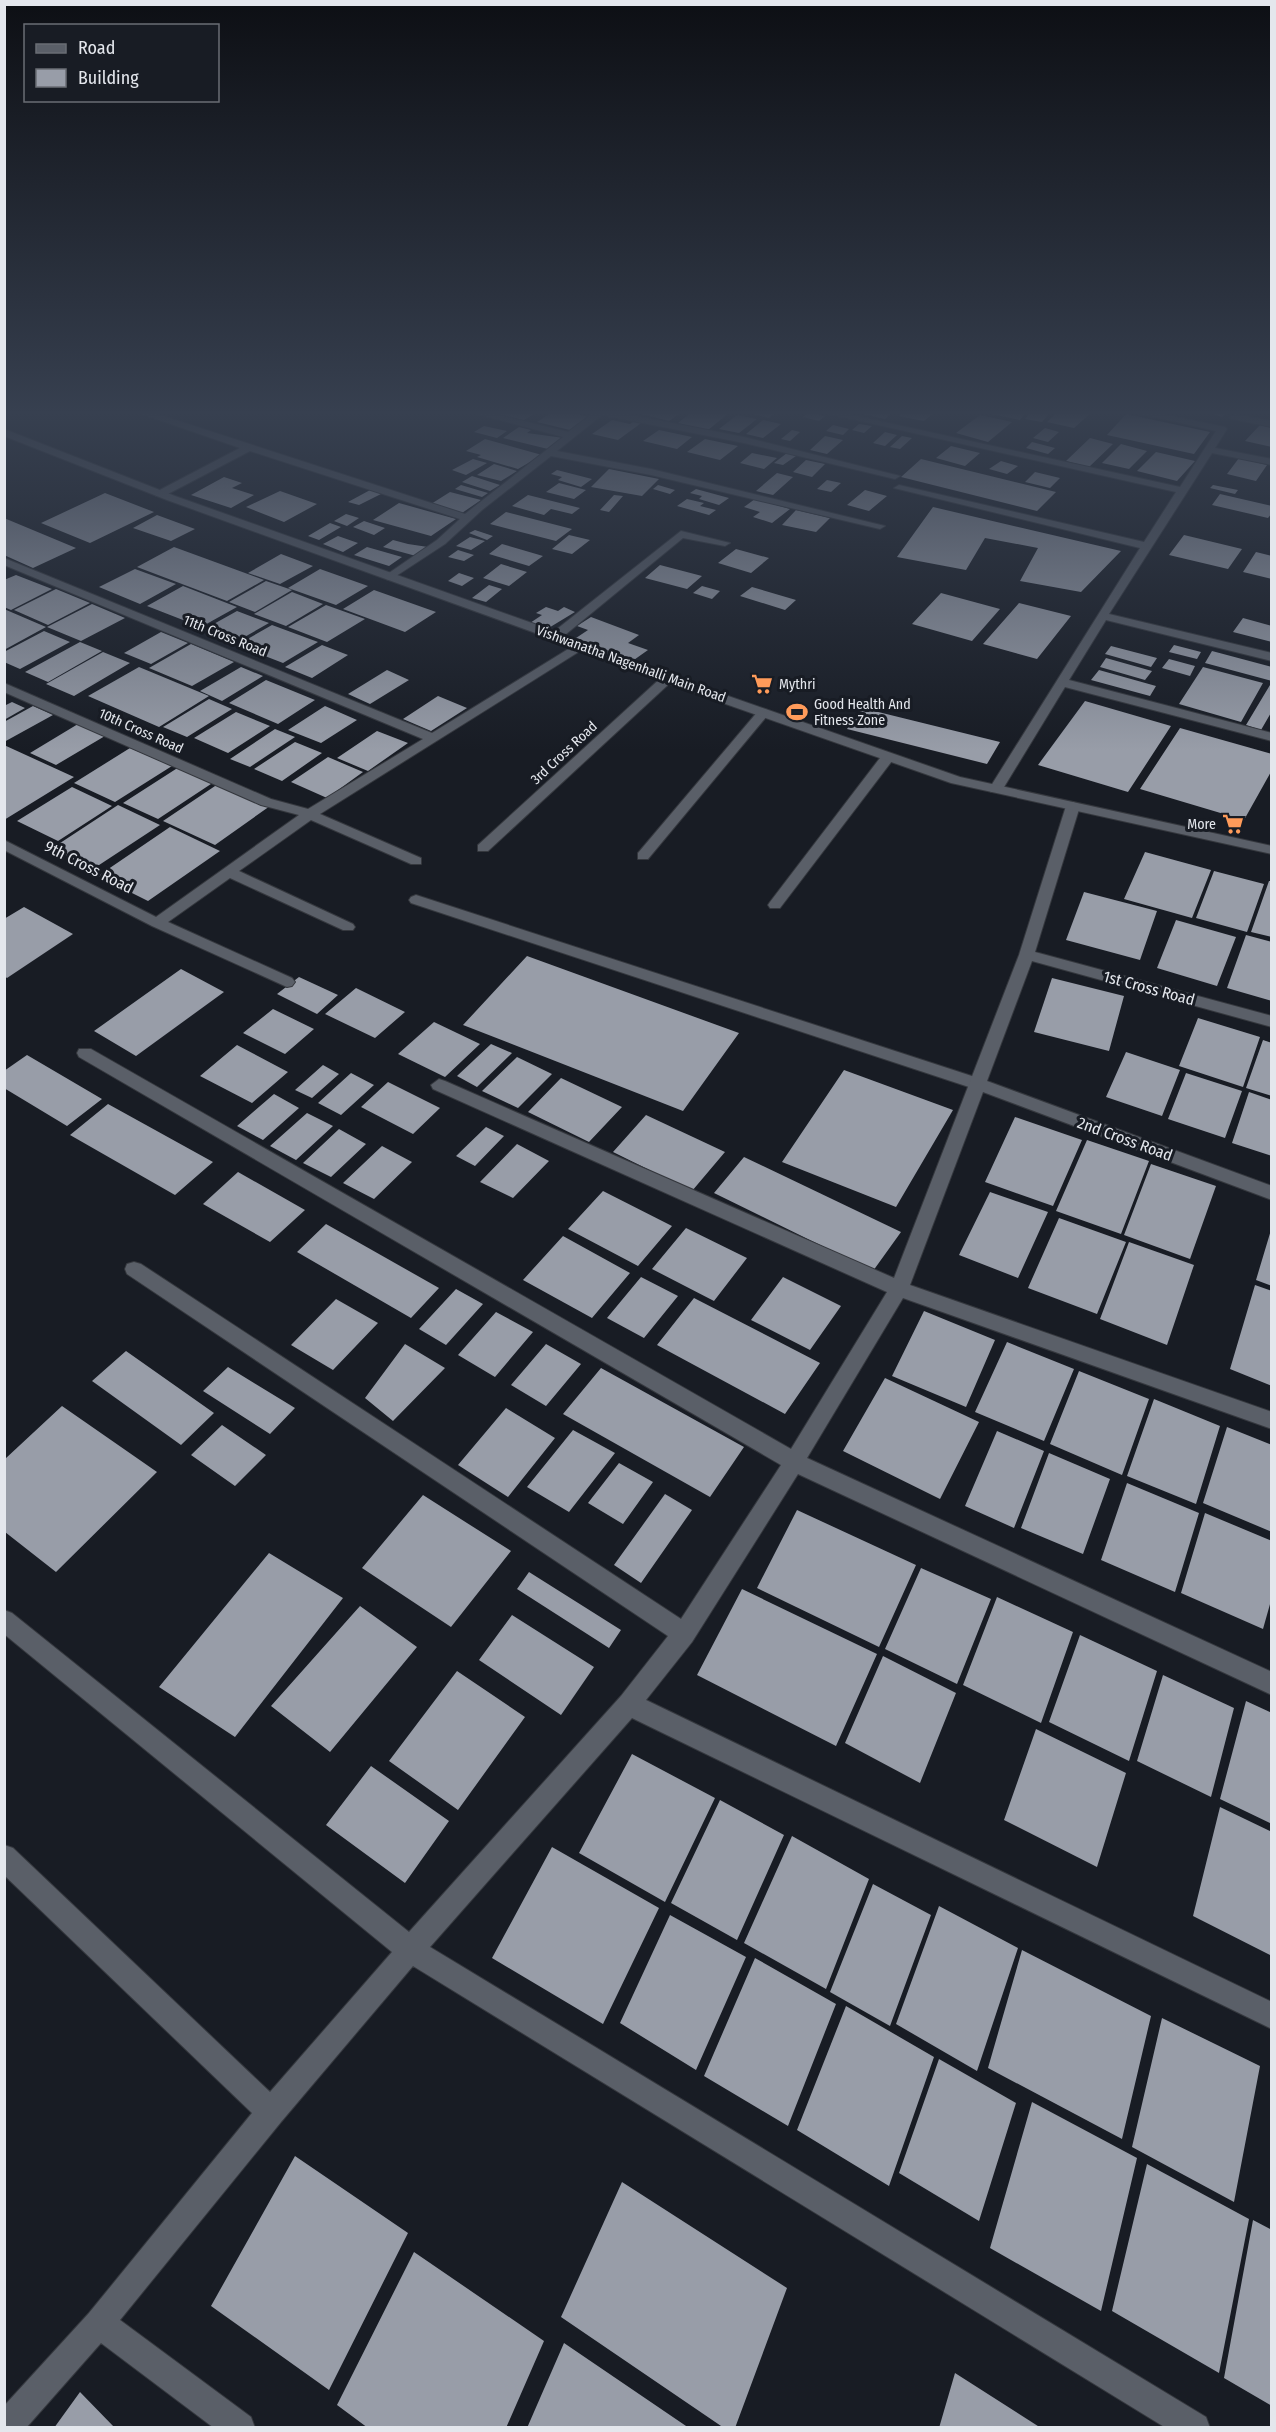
<svg xmlns="http://www.w3.org/2000/svg" width="1276" height="2432" font-family="'Fira Sans Condensed',sans-serif">
	<style>
		.building { fill: #989da8 }
		.lines { fill: none; stroke-linecap: round; stroke-linejoin: round }
		.lane-casing { stroke: #35383e; stroke-width: 2 }
		.street-casing { stroke: #35383e; stroke-width: 2 }
		.secondary-casing { stroke: #35383e; stroke-width: 2 }
		.lane { fill: #5a5f68; fill-rule: evenodd }
		.street { fill: #5a5f68; fill-rule: evenodd }
		.secondary { fill: #5a5f68; fill-rule: evenodd }
		.labels { text-anchor: middle; dominant-baseline: central; stroke-width: 6; stroke-linejoin: round; paint-order: stroke }
		.far-street-label { font-size: 14px; fill: #e4e7ed; stroke: #181c24 }
		.far-poi-label { font-size: 14px; fill: #e4e7ed; stroke: #181c24; text-anchor: start }
		.street-label { font-size: 16px; fill: #e4e7ed; stroke: #181c24 }
	</style>
	<rect width="100%" height="100%" fill="#181c24"/>
	<path class="building" d="M500 411H538L524 420 496 414Z
		M554 411H565L589 417 570 430 537 422Z
		M630 411H683L669 421Z
		M693 411H719L729 413 708 430 678 423Z
		M742 411H778L769 418Z
		M866 411H887L892 412 885 419 863 414Z
		M903 411H936L924 421 898 416Z
		M995 411H1027L1020 420 992 414Z
		M1031 411H1051L1042 422 1025 419Z
		M1059 411H1093L1074 428 1047 422Z
		M1202 411H1229L1222 417Z
		M809 412 825 416 819 421 803 417Z
		M1126 414 1210 432 1194 454 1107 435Z
		M737 415 757 419 739 433 719 429Z
		M980 415 1012 422 988 442 956 433Z
		M637 419 644 421 618 440 592 434 612 420 630 424Z
		M763 420 781 424 763 438 746 434Z
		M859 424 872 426 864 433 852 430Z
		M833 425 849 429 843 435 826 431Z
		M1260 425 1272 428V447L1245 441Z
		M484 426 507 431 497 438 474 432Z
		M519 427 531 430 527 433 564 438 548 449 503 438Z
		M1045 428 1059 432 1048 442 1033 438Z
		M659 430 692 437 677 449 643 441Z
		M792 430 800 432 790 441 781 439Z
		M885 432 897 435 885 446 873 443Z
		M825 436 843 440 827 454 810 450Z
		M902 436 912 438 900 449 890 447Z
		M1090 438 1113 444 1089 467 1066 461Z
		M485 439 542 455 518 469 477 457 481 455 466 451Z
		M705 439 738 446 720 460 687 452Z
		M1032 442 1055 448 1048 454 1026 448Z
		M1121 444 1147 451 1129 469 1102 463Z
		M951 446 980 453 965 466 936 458Z
		M1156 452 1195 461 1177 481 1137 471Z
		M752 453 777 458 764 469 740 463Z
		M787 453 796 456 783 465 774 463Z
		M1239 458 1267 465 1256 481 1227 474Z
		M473 459 487 463 466 475 452 470Z
		M921 459 1056 492 1037 511 901 477Z
		M806 460 825 464 812 477 793 472Z
		M1001 461 1018 466 1007 474 989 469Z
		M494 464 517 471 501 481 477 475Z
		M609 469 659 479 642 496 591 487Z
		M557 470 592 479 581 487 558 480 562 477 551 474Z
		M1035 472 1060 478 1050 488 1025 482Z
		M777 473 793 477 773 495 756 491Z
		M472 476 500 485 490 491 462 482Z
		M224 477 242 483 232 488 254 495 231 508 191 495Z
		M827 480 841 483 831 492 817 489Z
		M559 483 586 490 574 499 546 492Z
		M461 485 488 493 482 497 455 489Z
		M658 485 675 490 670 494 653 489Z
		M1213 485 1238 490 1235 494 1210 488Z
		M372 489 383 493 359 505 348 502Z
		M696 489 729 498 719 505 699 499 702 496 690 493Z
		M865 490 887 496 869 511 847 505Z
		M280 491 317 504 284 522 246 507Z
		M450 492 481 500 462 513 431 504Z
		M105 493 154 512 90 543 41 523Z
		M1220 494 1272 506V513L1268 518 1212 505Z
		M528 495 580 508 572 514 551 509 544 515 512 506Z
		M614 495 623 496 609 512 600 510Z
		M687 499 704 503 700 506 716 510 709 515 677 506Z
		M755 499 790 509 772 523 753 517 760 512 744 507Z
		M399 503 456 519 431 536 373 520Z
		M933 507 1121 551 1081 592 1020 581 1038 548 985 538 966 570 897 557Z
		M796 510 830 518 816 532 782 525Z
		M506 512 572 529 556 541 490 524Z
		M346 514 359 518 347 526 334 521Z
		M157 515 195 529 171 541 133 528Z
		M4 518 76 548 33 568 4 555Z
		M364 521 385 528 374 535 353 527Z
		M330 523 341 527 319 540 308 536Z
		M475 530 493 536 487 540 469 533Z
		M569 535 590 540 572 554 552 549Z
		M1184 535 1242 549 1228 569 1169 555Z
		M338 536 358 543 343 552 323 544Z
		M470 537 485 541 471 550 456 546Z
		M393 540 408 544 428 547 416 556 383 547Z
		M502 544 543 556 529 566 489 554Z
		M174 547 264 580 227 601 137 567Z
		M367 547 402 557 389 566 354 555Z
		M736 549 769 558 751 573 718 563Z
		M458 550 474 555 464 561 448 557Z
		M1256 552 1272 556V579L1243 572Z
		M281 554 313 566 280 584 248 573Z
		M501 564 527 572 509 586 483 578Z
		M660 565 702 576 687 589 645 578Z
		M135 569 176 584 140 604 99 587Z
		M320 569 368 586 336 605 288 588Z
		M459 573 474 578 462 586 448 581Z
		M16 575 52 589 11 610 4 607V580Z
		M266 581 292 590 255 612 229 602Z
		M489 585 502 589 486 602 472 598Z
		M183 586 237 607 201 627 147 606Z
		M702 586 720 591 712 599 693 593Z
		M752 587 796 600 785 610 740 596Z
		M56 589 90 603 48 625 14 610Z
		M374 590 436 612 405 632 343 609Z
		M292 592 323 604 286 626 254 614Z
		M941 593 1000 609 972 641 912 624Z
		M1019 603 1071 616 1037 659 983 644Z
		M92 604 125 618 81 641 47 627Z
		M326 605 365 619 327 642 288 627Z
		M546 607 558 611 564 607 575 612 547 629 530 623 542 615 536 613Z
		M4 609 46 627 4 650Z
		M237 611 269 623 234 643 203 630Z
		M591 617 639 635 628 643 648 650 631 662 573 640 588 630 577 626Z
		M1243 618 1272 626V642L1233 632Z
		M272 625 318 642 283 663 237 645Z
		M44 631 70 642 20 669 4 662V652Z
		M161 632 188 643 151 664 124 653Z
		M80 642 102 651 48 682 25 672Z
		M191 644 234 662 192 686 149 668Z
		M322 645 348 655 312 678 285 667Z
		M1174 645 1201 652 1197 659 1169 652Z
		M1111 646 1157 658 1151 667 1105 654Z
		M1212 651 1272 667V681L1205 663Z
		M103 652 130 663 74 696 46 684Z
		M1106 658 1152 671 1145 680 1100 667Z
		M1169 659 1195 666 1190 676 1162 668Z
		M139 667 209 696 159 727 88 696Z
		M241 667 263 676 222 701 200 691Z
		M1203 667 1263 683 1241 722 1179 704Z
		M387 670 409 680 370 704 348 694Z
		M1099 670 1156 686 1150 696 1091 680Z
		M266 680 315 700 278 724 229 703Z
		M1270 685 1272 711 1261 730 1246 725Z
		M438 696 467 708 431 731 403 719Z
		M209 699 232 709 187 737 163 727Z
		M1085 701 1171 726 1128 792 1038 765Z
		M12 702 25 708 4 720V706Z
		M33 706 53 715 4 742V722Z
		M325 706 357 720 321 743 288 730Z
		M862 708 1000 742 987 764 847 729Z
		M236 712 270 726 228 753 194 738Z
		M78 724 105 736 56 765 30 753Z
		M1180 728 1272 754V770L1244 820 1140 789Z
		M275 729 295 737 250 767 230 759Z
		M377 731 408 743 368 771 337 758Z
		M295 742 322 753 282 781 254 769Z
		M4 745 74 777 4 820Z
		M130 748 172 766 115 802 74 783Z
		M328 757 363 772 327 798 291 782Z
		M179 767 214 782 158 819 123 803Z
		M218 784 270 806 215 845 163 821Z
		M72 787 112 806 58 841 17 821Z
		M118 805 160 825 93 869 51 849Z
		M170 827 220 851 148 901 98 876Z
		M1145 852 1211 870 1192 918 1124 899Z
		M1214 871 1264 884 1247 932 1196 918Z
		M1269 881H1272V937L1251 932Z
		M1084 892 1157 911 1140 960 1066 940Z
		M24 907 73 934 7 978 4 976V919Z
		M1176 920 1236 937 1217 986 1157 968Z
		M1246 935 1272 942V1001L1227 988Z
		M527 956 739 1033 683 1111 463 1025Z
		M181 969 224 992 136 1056 94 1031Z
		M299 977 338 995 317 1014 277 994Z
		M1052 978 1124 996 1109 1051 1034 1032Z
		M356 988 405 1012 375 1038 325 1014Z
		M273 1009 314 1029 285 1054 243 1033Z
		M1198 1018 1260 1037 1243 1087 1179 1066Z
		M434 1022 480 1044 445 1077 398 1054Z
		M1263 1040 1272 1043V1096L1246 1088Z
		M491 1044 512 1053 477 1087 457 1076Z
		M237 1045 288 1072 252 1103 200 1076Z
		M1126 1052 1180 1070 1162 1116 1106 1097Z
		M27 1055 102 1099 67 1126 4 1088V1071Z
		M517 1057 552 1074 518 1108 482 1091Z
		M323 1065 339 1074 312 1098 295 1090Z
		M844 1070 953 1110 896 1207 782 1162Z
		M351 1073 374 1085 341 1115 318 1103Z
		M1186 1073 1242 1091 1225 1138 1168 1119Z
		M561 1078 622 1107 589 1142 528 1112Z
		M388 1082 440 1108 413 1134 361 1107Z
		M1249 1092 1272 1100V1156L1232 1143Z
		M274 1094 299 1108 263 1140 237 1126Z
		M108 1104 213 1162 175 1195 70 1135Z
		M307 1113 333 1126 296 1160 270 1146Z
		M646 1115 725 1152 692 1191 613 1152Z
		M1015 1117 1082 1140 1053 1206 985 1182Z
		M486 1127 504 1136 475 1166 456 1156Z
		M339 1129 366 1144 331 1177 303 1163Z
		M1087 1140 1149 1161 1121 1234 1056 1211Z
		M517 1144 549 1161 513 1198 480 1182Z
		M382 1146 412 1162 374 1199 343 1183Z
		M744 1157 901 1232 873 1271 714 1193Z
		M1151 1164 1216 1186 1190 1259 1124 1235Z
		M238 1172 305 1210 270 1242 203 1204Z
		M603 1191 672 1226 638 1266 568 1229Z
		M990 1192 1048 1212 1018 1278 959 1255Z
		M1059 1218 1126 1242 1097 1314 1028 1288Z
		M326 1224 439 1288 411 1318 297 1252Z
		M686 1228 747 1258 714 1301 652 1269Z
		M1271 1230H1272V1286L1256 1280Z
		M563 1236 630 1273 592 1318 523 1280Z
		M1129 1242 1194 1265 1167 1345 1100 1319Z
		M641 1277 678 1296 644 1338 607 1318Z
		M783 1277 841 1306 810 1350 751 1320Z
		M1255 1285 1272 1291V1386L1230 1369Z
		M456 1289 483 1304 446 1345 419 1329Z
		M694 1298 820 1363 785 1414 657 1345Z
		M336 1299 378 1323 333 1370 291 1345Z
		M924 1311 995 1340 966 1407 892 1376Z
		M496 1312 533 1332 495 1377 458 1355Z
		M1007 1342 1074 1369 1044 1441 975 1412Z
		M405 1344 445 1368 393 1421 365 1398Z
		M546 1344 581 1364 546 1406 511 1385Z
		M126 1351 214 1413 181 1445 92 1381Z
		M228 1367 295 1408 270 1434 203 1391Z
		M601 1368 744 1447 710 1497 563 1414Z
		M1079 1371 1149 1399 1122 1475 1050 1444Z
		M885 1378 979 1422 940 1499 843 1451Z
		M1154 1399 1220 1426 1196 1504 1127 1476Z
		M62 1406 157 1472 56 1572 5 1532V1459Z
		M506 1408 555 1438 508 1497 458 1465Z
		M222 1425 266 1455 235 1486 191 1455Z
		M1227 1427 1272 1445V1532L1203 1503Z
		M573 1430 615 1453 569 1512 527 1487Z
		M997 1431 1044 1451 1014 1528 965 1506Z
		M1049 1453 1110 1479 1083 1554 1021 1528Z
		M619 1463 653 1482 623 1524 588 1503Z
		M1127 1483 1199 1513 1175 1592 1101 1560Z
		M665 1494 692 1510 641 1583 614 1565Z
		M423 1495 511 1551 451 1627 362 1568Z
		M797 1510 916 1565 879 1647 757 1588Z
		M1205 1513 1272 1541V1597L1263 1629 1181 1593Z
		M269 1553 343 1598 235 1737 159 1687Z
		M921 1568 991 1599 957 1684 885 1649Z
		M529 1572 621 1630 609 1648 517 1589Z
		M742 1589 877 1654 836 1746 697 1675Z
		M997 1597 1073 1632 1041 1723 963 1685Z
		M360 1606 417 1647 330 1752 271 1706Z
		M512 1615 594 1667 561 1715 479 1660Z
		M1080 1635 1157 1671 1129 1761 1049 1722Z
		M883 1656 956 1693 920 1783 845 1743Z
		M457 1671 525 1717 458 1810 389 1761Z
		M1163 1675 1234 1708 1211 1797 1137 1761Z
		M1246 1701 1272 1713V1824L1220 1799Z
		M1036 1729 1126 1773 1097 1867 1004 1820Z
		M632 1754 715 1798 665 1902 579 1853Z
		M371 1766 449 1821 405 1883 326 1825Z
		M720 1800 784 1835 737 1940 671 1903Z
		M1220 1807 1272 1832V1956L1193 1916Z
		M792 1836 869 1879 826 1989 744 1943Z
		M552 1847 659 1908 603 2024 492 1958Z
		M873 1884 931 1915 890 2026 830 1992Z
		M939 1906 1018 1948 977 2071 896 2024Z
		M670 1915 746 1957 696 2070 620 2023Z
		M1022 1950 1151 2016 1122 2139 988 2068Z
		M755 1958 836 2004 788 2126 704 2076Z
		M846 2006 934 2057 889 2186 797 2130Z
		M1162 2018 1260 2066 1234 2202 1132 2147Z
		M939 2059 1016 2103 979 2221 899 2173Z
		M1032 2102 1137 2158 1101 2311 990 2248Z
		M295 2156 408 2233 329 2390 211 2306Z
		M1147 2164 1249 2219 1219 2373 1112 2311Z
		M622 2182 787 2288 735 2428H724L561 2317Z
		M1253 2220 1272 2230V2406L1224 2378Z
		M414 2252 544 2341 506 2428H368L337 2405Z
		M564 2343 689 2428H527Z
		M955 2373 1041 2428H939Z
		M80 2392 115 2428H54Z"/>
	<g class="lines">
		<defs>
			<path id="lane" d="M416 895 984 1080 986 1084 984 1088H972L411 903 409 900 411 897Z"/>
			<path id="street" d="M133 411H148L465 514 563 437 466 411H482L568 432 593 413 590 411H610L744 437 900 476 895 479 744 443 602 415 557 451 651 469 885 526 880 529 651 475 551 456 482 510 445 544 390 580 386 579V575L437 540 460 519 250 451 164 496H156V492L240 448Z
				M816 411H834L1180 487 1216 431 1128 411H1147L1225 427 1227 429 1215 448 1272 459V465L1212 453 1109 614 1272 653V661L1106 620 1069 680 1272 733V741L1065 687 1001 792H991L989 789 1140 548 894 488 899 485 1144 542 1176 492Z
				M1235 414 1272 421V427L1232 419 1230 417Z
				M681 531 730 543 725 546 683 538 560 639H552V633Z
				M4 558 432 733 578 643 588 646 320 814 421 858V864H411L311 820 239 871 353 924 355 927 353 930H343L230 878 168 922 292 978 295 982 292 986 287 987 152 926 4 850V840L156 917 299 815 261 805 4 692V683L271 799 308 809 423 739 4 565Z
				M667 675 673 679 671 682 488 851H478V845L663 676Z
				M763 709 767 710V716L648 859H638V853L759 710Z
				M888 753 895 757 780 908H770L768 905 770 902 883 754Z
				M1073 802 1080 806 1035 952 1272 1016V1027L1032 961 987 1081 1272 1186V1200L983 1092 910 1285 1272 1412V1429L903 1298 807 1458 1272 1672V1695L798 1474 692 1642 646 1700 1272 2002V2029L632 1718 430 1947 1206 2417 1210 2428H1166L413 1966 281 2122 120 2320 251 2417 255 2428H214L101 2343 26 2428H4V2406L89 2313 252 2113 4 1875V1845L13 1848 270 2092 392 1952 4 1634V1610L12 1613 409 1932 621 1696 668 1636 127 1274 125 1269 127 1264 134 1262 141 1264 681 1619 781 1465 79 1057 77 1053 79 1049H91L791 1449 887 1292 433 1089 431 1085 439 1079 445 1081 894 1278 1019 955 1066 806Z"/>
			<path id="secondary" d="M4 429 175 496 560 633 671 676 960 777 1272 846V854L951 783 663 682 552 639 167 500 4 436Z"/>
		</defs>
		<use href="#lane" class="lane-casing"/>
		<use href="#street" class="street-casing"/>
		<use href="#secondary" class="secondary-casing"/>
		<use href="#lane" class="lane"/>
		<use href="#street" class="street"/>
		<use href="#secondary" class="secondary"/>
	</g>
	<linearGradient id="sky" x2="0" y2="1"><stop stop-color="#0d0f14"/><stop offset="0.55" stop-color="#374050"/><stop offset="1" stop-color="#374050" stop-opacity="0"/></linearGradient>
	<rect width="1276" height="751" fill="url(#sky)"/>
	<defs>
		<symbol id="supermarket-bare" viewBox="-9 -9 18 18"><path d="M-6-5.5h2.5l.6 2H6L4.5 2H-2.5L-4.4-4H-6ZM-1.5 3.2a1.3 1.3 0 1 0 .1 0ZM3 3.2a1.3 1.3 0 1 0 .1 0Z" fill="#ff9b5a" stroke="#181c24" stroke-width="2.5" paint-order="stroke"/></symbol>
		<symbol id="stadium-bare" viewBox="-9 -9 18 18"><path d="M0-5a6.5 5 0 1 0 0 10a6.5 5 0 1 0 0-10ZM-3.5-1.8h7v3.6h-7Z" fill="#ff9b5a" stroke="#181c24" stroke-width="2.5" paint-order="stroke"/></symbol>
	</defs>
	<g fill-rule="evenodd">
		<use href="#supermarket-bare" x="747" y="669" width="30" height="30"/>
		<use href="#stadium-bare" x="782" y="697" width="30" height="30"/>
		<use href="#supermarket-bare" x="1218" y="809" width="30" height="30"/>
	</g>
	<g class="labels">
		<g class="far-street-label">
			<text transform="translate(225 636) rotate(22)">11th Cross Road</text>
			<text transform="translate(631 664) rotate(20)">Vishwanatha Nagenhalli Main Road</text>
			<text transform="translate(141 731) rotate(24)">10th Cross Road</text>
			<text transform="translate(564 753) rotate(-43)">3rd Cross Road</text>
		</g>
		<g class="far-poi-label">
			<text x="779" y="684">Mythri</text>
			<text x="814" y="704">Good Health And<tspan x="814" dy="16">Fitness Zone</tspan></text>
			<text x="1216" y="824" text-anchor="end">More</text>
		</g>
		<g class="street-label">
			<text transform="translate(89 867) rotate(27)">9th Cross Road</text>
			<text transform="translate(1149 988) rotate(15)">1st Cross Road</text>
			<text transform="translate(1125 1139) rotate(20)">2nd Cross Road</text>
		</g>
	</g>
	<rect width="1276" height="2432" fill="none" stroke="#e4e7ed" stroke-width="12"/>
	<rect x="24" y="24" width="195" height="78" fill="#181c24" stroke="#6a6d74" stroke-width="1.5"/>
	<rect x="36" y="44" width="30" height="9" fill="#5a5f68" stroke="#6a6d74" stroke-width="1.5"/>
	<text x="78" y="54" font-size="18" fill="#e4e7ed">Road</text>
	<rect x="36" y="69" width="30" height="18" fill="#989da8" stroke="#6a6d74" stroke-width="1.5"/>
	<text x="78" y="84" font-size="18" fill="#e4e7ed">Building</text>
</svg>
